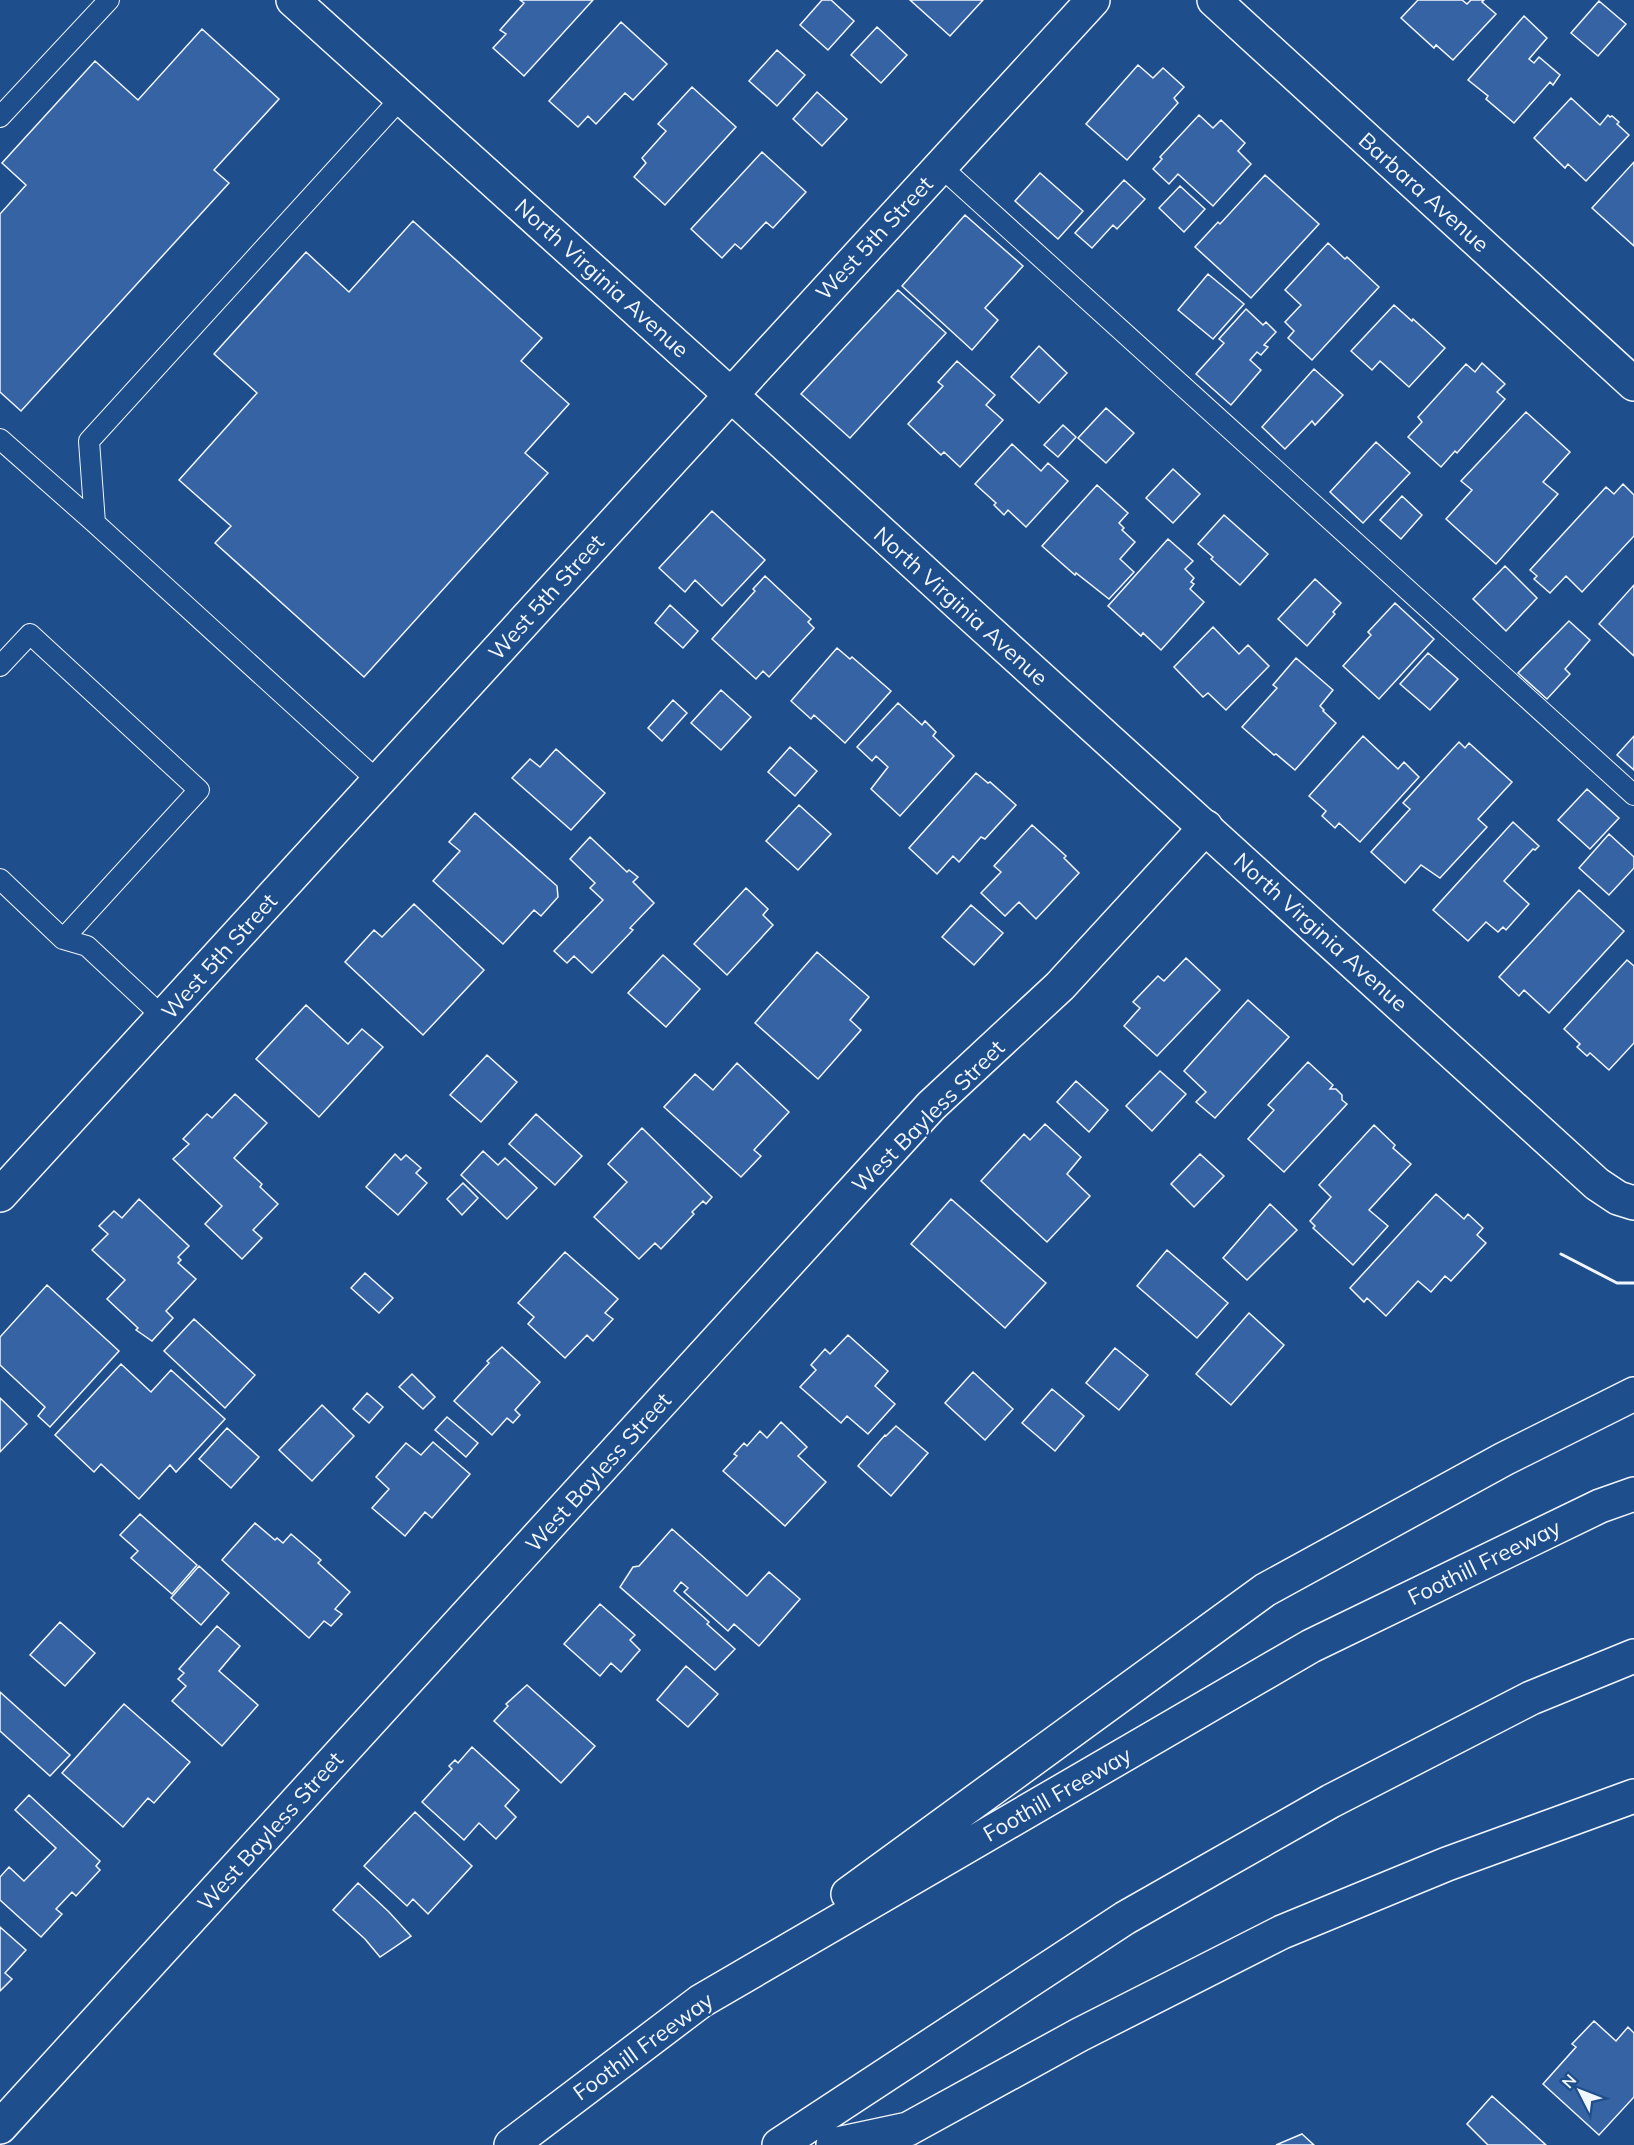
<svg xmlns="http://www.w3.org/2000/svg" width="1634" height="2145" font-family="Mulish,sans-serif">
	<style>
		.building { fill: #3563a3; stroke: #f2f6ff; stroke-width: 1.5 }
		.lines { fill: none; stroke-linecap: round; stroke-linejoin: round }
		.lane-casing { stroke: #f2f6ff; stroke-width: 22 }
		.street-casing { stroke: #f2f6ff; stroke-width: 36 }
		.secondary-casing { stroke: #f2f6ff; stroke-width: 36 }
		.highway-casing { stroke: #f2f6ff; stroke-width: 36 }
		.lane { stroke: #1f4e8c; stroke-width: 20 }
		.street { stroke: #1f4e8c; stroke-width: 33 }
		.secondary { stroke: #1f4e8c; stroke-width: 33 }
		.highway { stroke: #1f4e8c; stroke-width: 33 }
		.wall { stroke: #f2f6ff; stroke-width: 3 }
		.labels { text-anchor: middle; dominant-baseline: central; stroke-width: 4.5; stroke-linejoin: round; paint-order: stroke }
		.street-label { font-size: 22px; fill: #f2f6ff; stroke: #1f4e8c }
	</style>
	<rect width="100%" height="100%" fill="#1f4e8c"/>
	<path class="building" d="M520 0H593L524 76 493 48 506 34 500 30 524 3Z
		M822 0H831L854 21 828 50 800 25Z
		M910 0H983L950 36Z
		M1418 0H1462L1467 4 1471 0H1484L1482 2 1496 14 1453 60 1436 45 1434 48 1401 18Z
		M1599 1 1626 24 1598 56 1571 33Z
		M1524 16 1547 38 1529 59 1534 63 1539 57 1560 75 1553 85 1550 82 1514 123 1486 99 1488 96 1468 80Z
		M621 22 667 64 633 100 625 93 596 124 588 116 578 127 549 101Z
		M877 27 907 55 881 83 851 55Z
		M202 29 279 99 214 170 229 183 21 411 0 392V214L26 185 2 163 95 61 138 100Z
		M777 50 805 75 777 106 749 81Z
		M1138 65 1153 78 1163 68 1184 87 1174 98 1178 103 1127 160 1086 124Z
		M692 87 736 127 665 205 634 177 646 163 642 158 666 131 658 124Z
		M817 92 847 119 822 146 793 119Z
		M1571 98 1600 125 1608 115 1610 117 1612 116 1619 122 1617 124 1629 135 1586 181 1568 164 1565 168 1534 138Z
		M1199 115 1213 128 1221 120 1245 143 1238 151 1251 164 1213 206 1178 174 1169 184 1153 169 1162 159 1160 157Z
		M762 152 806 192 773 228 766 222 741 249 735 244 722 258 691 229Z
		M1634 162V246L1592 208Z
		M1040 173 1083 211 1058 239 1015 201Z
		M1265 175 1319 224 1251 298 1195 247 1218 222 1220 224Z
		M1124 180 1145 199 1117 229 1113 225 1092 248 1075 233Z
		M1180 186 1205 209 1184 232 1159 208Z
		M965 215 1023 266 985 308 998 320 972 350 902 286Z
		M413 221 542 338 521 361 569 404 525 453 548 473 364 677 215 543 231 526 179 480 257 393 214 354 306 252 349 292Z
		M1328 243 1345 259 1347 257 1379 287 1312 360 1288 338 1294 331 1285 322 1301 305 1285 290Z
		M1208 274 1244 304 1213 339 1178 310Z
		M898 290 946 333 850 438 801 394Z
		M1394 305 1412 321 1413 319 1445 348 1409 387 1380 361 1372 370 1351 351Z
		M1246 309 1263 325 1266 322 1276 332 1264 345 1268 347 1261 355 1257 352 1250 360 1261 370 1231 405 1196 374 1224 343 1219 339Z
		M1039 346 1067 373 1039 403 1011 377Z
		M957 361 995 395 986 405 1003 420 960 467 944 452 941 455 908 424 943 386 938 382Z
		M1482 363 1505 384 1497 392 1505 399 1457 453 1455 451 1441 467 1408 437 1422 422 1418 417 1466 364 1475 372Z
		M1314 369 1343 395 1315 425 1312 421 1285 449 1262 427Z
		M1106 408 1134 433 1106 463 1078 438Z
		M1526 412 1570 452 1543 482 1558 494 1496 564 1446 519 1472 490 1461 481Z
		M1063 425 1076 437 1058 457 1044 445Z
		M1376 442 1410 473 1363 523 1330 492Z
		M1012 444 1041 471 1048 463 1068 481 1026 527 1008 510 1004 515 994 505 996 503 975 484Z
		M1173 469 1200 494 1173 523 1146 498Z
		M1623 484 1634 495V536L1582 592 1566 576 1550 593 1534 579 1537 576 1530 570 1606 487 1614 494Z
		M1097 485 1128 513 1119 523 1124 528 1122 530 1135 542 1120 559 1134 572 1109 599 1076 573 1075 575 1042 546Z
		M1402 496 1422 515 1401 539 1380 520Z
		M712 511 765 560 722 606 695 580 685 592 659 568Z
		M1224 515 1268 554 1240 585 1211 559 1213 557 1198 544Z
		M1168 539 1193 561 1185 569 1194 578 1191 582 1194 584 1190 589 1204 602 1161 650 1143 633 1141 636 1108 606Z
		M1505 566 1537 598 1506 631 1473 599Z
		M765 576 811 619 808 622 814 628 769 677 763 671 756 679 712 639 755 591 753 589Z
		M1315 579 1341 603 1333 612 1335 614 1307 646 1278 619Z
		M1634 585V656L1599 624Z
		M1395 603 1434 639 1379 699 1343 666 1371 635 1368 632Z
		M670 605 698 631 683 648 655 623Z
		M1569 621 1590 640 1565 669 1570 674 1547 699 1518 673Z
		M1213 627 1239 654 1248 645 1269 666 1226 710 1208 693 1203 697 1174 667Z
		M837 648 850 659 852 657 891 691 845 743 814 715 811 719 791 701Z
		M1428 653 1458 679 1430 710 1400 684Z
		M1296 658 1333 690 1320 706 1324 710 1323 711 1336 723 1295 770 1276 754 1274 755 1242 727 1277 688 1273 685Z
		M721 690 751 717 721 750 691 723Z
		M673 700 687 713 662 741 648 728Z
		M898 703 922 725 925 721 936 732 933 736 954 756 900 816 871 789 888 767 876 756 872 761 857 747Z
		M1363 736 1398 769 1404 762 1419 777 1360 842 1339 823 1335 828 1322 816 1326 811 1309 796Z
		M1634 736V770L1617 755Z
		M1459 742 1465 748 1469 743 1512 782 1478 819 1487 827 1440 878 1421 865 1405 883 1371 852 1410 809 1403 803Z
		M790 747 817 771 795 796 768 772Z
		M556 749 605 793 571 830 512 778 530 759 540 767Z
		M976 773 988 783 990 782 1016 805 985 839 981 837 959 862 953 856 937 874 909 848Z
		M1587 789 1619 818 1590 849 1558 820Z
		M799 805 831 834 798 870 766 841Z
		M475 813 557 886 558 897 541 916 534 910 503 944 433 881 460 851 449 842Z
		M1513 822 1539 846 1535 850 1533 849 1504 881 1529 904 1506 930 1503 927 1498 932 1486 922 1468 941 1433 910Z
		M1032 825 1066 856 1064 858 1079 873 1036 919 1019 902 1005 916 981 893 1001 872 994 866Z
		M1609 834 1634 857V868L1609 895 1579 868Z
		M590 837 627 872 629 870 638 877 633 882 654 903 630 928 633 930 592 973 574 956 567 963 554 951 603 900 590 888 595 883 570 859Z
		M746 888 768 909 763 915 773 925 727 975 694 944Z
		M1579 890 1624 931 1549 1013 1524 990 1519 996 1499 977Z
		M414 904 484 970 423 1035 345 962 374 930 382 937Z
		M971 905 1003 933 974 965 942 937Z
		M817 952 869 997 850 1020 861 1030 818 1079 755 1023Z
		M663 955 700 989 666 1027 628 993Z
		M1186 958 1220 990 1157 1056 1124 1026 1140 1008 1133 1002 1158 976 1164 981Z
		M1627 960 1634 966V1043L1609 1070 1590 1053 1587 1056 1577 1047 1580 1044 1564 1029Z
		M1248 1000 1289 1037 1215 1118 1196 1102 1206 1092 1184 1071Z
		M306 1005 348 1044 362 1029 383 1047 319 1117 256 1059Z
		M487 1055 517 1082 481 1122 450 1095Z
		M1308 1062 1333 1085 1330 1089H1336L1342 1095V1100L1347 1104 1284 1172 1248 1139 1274 1110 1268 1105Z
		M737 1063 789 1112 754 1150 761 1156 741 1177 664 1107 695 1074 713 1090Z
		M1160 1071 1186 1094 1152 1131 1126 1106Z
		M1076 1081 1108 1110 1089 1132 1057 1102Z
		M235 1094 267 1123 234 1158 262 1184 260 1187 278 1204 253 1230 262 1238 242 1259 205 1224 222 1206 173 1159 189 1144 183 1139 207 1114 212 1118Z
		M536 1114 582 1156 555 1185 509 1144Z
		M1045 1124 1081 1157 1067 1174 1090 1196 1047 1242 981 1181 1024 1134 1030 1140Z
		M1374 1125 1395 1145 1393 1148 1411 1164 1369 1210 1388 1226 1353 1265 1313 1228 1315 1226 1310 1221 1331 1197 1319 1185Z
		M642 1128 712 1197 706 1204 703 1201 692 1212 694 1214 661 1249 655 1243 639 1259 594 1217 627 1182 608 1164Z
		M483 1151 498 1165 505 1158 537 1188 507 1219 461 1175Z
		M395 1154 401 1160 406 1155 421 1168 416 1173 427 1183 398 1215 366 1187Z
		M1200 1154 1224 1176 1194 1207 1171 1184Z
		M463 1183 478 1198 462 1215 447 1199Z
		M1436 1194 1464 1219 1468 1214 1483 1228 1477 1235 1486 1243 1451 1281 1445 1276 1431 1292 1418 1281 1386 1316 1367 1298 1364 1302 1350 1288Z
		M139 1199 189 1246 178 1257 181 1260 178 1263 196 1279 166 1311 173 1318 152 1341 136 1330 138 1328 107 1299 125 1280 92 1250 108 1234 99 1226 114 1211 122 1218Z
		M951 1199 1046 1283 1005 1328 911 1244Z
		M1270 1204 1297 1230 1247 1280 1223 1258Z
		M1167 1250 1228 1303 1197 1338 1137 1286Z
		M565 1252 618 1299 605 1313 613 1319 593 1341 587 1335 565 1358 528 1324 534 1317 518 1303Z
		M365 1273 393 1298 379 1313 351 1288Z
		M47 1285 119 1351 50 1427 38 1416 45 1407 0 1365V1337Z
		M1249 1313 1284 1345 1231 1405 1196 1374Z
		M194 1319 255 1375 225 1408 164 1351Z
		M848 1335 888 1371 875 1386 895 1404 868 1434 847 1416 841 1423 800 1387 816 1370 811 1365 825 1349 830 1354Z
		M502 1347 540 1382 515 1410 520 1415 513 1423 507 1418 492 1435 454 1401 489 1363 487 1361Z
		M1115 1348 1148 1375 1119 1410 1086 1383Z
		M121 1364 151 1392 171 1370 225 1419 176 1472 170 1465 139 1499 101 1464 94 1472 55 1435Z
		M973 1372 1013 1409 985 1440 945 1403Z
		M412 1374 435 1397 423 1409 399 1387Z
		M1052 1389 1084 1416 1055 1451 1022 1423Z
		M367 1393 383 1407 369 1423 353 1409Z
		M0 1398 27 1424 0 1452Z
		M322 1405 354 1436 312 1481 279 1450Z
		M447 1417 478 1443 466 1457 435 1430Z
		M781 1422 807 1447 798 1456 826 1482 785 1526 723 1471 737 1456 734 1454 744 1443 747 1446 760 1431 767 1438Z
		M896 1426 928 1453 891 1496 858 1466 885 1435 886 1436Z
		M227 1428 259 1457 231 1488 199 1459Z
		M433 1442 470 1474 432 1518 425 1512 405 1536 372 1508 389 1489 376 1477 406 1443 421 1455Z
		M140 1514 197 1565 172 1594 131 1558 138 1551 120 1535Z
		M255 1523 275 1540 277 1538 283 1543 291 1534 321 1560 318 1563 350 1592 335 1609 342 1614 331 1626 324 1621 309 1638 222 1560Z
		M672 1529 747 1596 769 1572 800 1599 759 1646 734 1624 728 1631 684 1592 688 1588 681 1582 674 1591 709 1622 707 1624 735 1649 715 1670 620 1587 633 1567 639 1566Z
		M199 1566 229 1593 201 1625 171 1598Z
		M600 1604 635 1635 630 1640 640 1650 621 1672 611 1663 600 1676 564 1644Z
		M60 1622 95 1653 65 1686 30 1655Z
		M217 1626 240 1646 219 1671 258 1705 222 1746 172 1701 186 1686 178 1679 184 1673 179 1669Z
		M686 1666 718 1694 688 1727 657 1700Z
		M527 1685 595 1746 561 1783 494 1721 508 1706 506 1704Z
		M0 1692 70 1755 50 1776 0 1731Z
		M124 1704 190 1762 154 1803 148 1798 123 1827 62 1773Z
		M472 1747 519 1790 505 1806 516 1817 496 1839 479 1823 464 1840 422 1802 452 1769 449 1766 455 1760 458 1763Z
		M29 1795 100 1861 96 1866 100 1870 76 1896 72 1892 56 1909 62 1914 41 1937 0 1900V1877L9 1867 24 1881 56 1848 15 1810Z
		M415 1812 472 1866 428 1914 413 1899 407 1906 364 1866Z
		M358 1883 389 1912 411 1936 380 1957 365 1939 333 1910Z
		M0 1927 26 1950 5 1973 12 1979 0 1991Z
		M1594 2021 1616 2041 1628 2027 1634 2033V2097L1599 2135 1543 2084 1576 2047 1572 2044Z
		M1492 2096 1546 2145H1488L1467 2124Z
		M1302 2134 1314 2145H1276Z"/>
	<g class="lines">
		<defs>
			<path id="lane" d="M0 117 109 0
				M940 166 1634 795
				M0 439 95 523 378 781
				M95 523 89 441 402 97
				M0 666 30 634 199 790 63 939
				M0 879 63 939 87 946 163 1017"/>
			<path id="street" d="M1214 0 1634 384
				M731 395 1093 0
				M0 2127 931 1106 1060 986 1206 827"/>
			<path id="secondary" d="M293 0 731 395 961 606 1597 1184 1618 1198 1634 1203
				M0 1195 731 395"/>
			<path id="highway" d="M848 1894 1265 1590 1504 1459 1634 1394
				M511 2145 701 2001 1311 1646 1600 1506 1634 1494
				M779 2145 1125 1918 1331 1801 1531 1698 1634 1656
				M833 2145 908 2129 1079 2035 1282 1932 1447 1864 1634 1796"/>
		</defs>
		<use href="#lane" class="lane-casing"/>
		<use href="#street" class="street-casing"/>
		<use href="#secondary" class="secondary-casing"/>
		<use href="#highway" class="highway-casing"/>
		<use href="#lane" class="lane"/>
		<use href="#street" class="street"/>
		<use href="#secondary" class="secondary"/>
		<use href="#highway" class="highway"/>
		<path class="wall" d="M1561 1254 1617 1283H1634"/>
	</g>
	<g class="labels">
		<g class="street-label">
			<text transform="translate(1424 192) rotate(42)">Barbara Avenue</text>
			<text transform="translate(874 238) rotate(-47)">West 5th Street</text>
			<text transform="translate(602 278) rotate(42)">North Virginia Avenue</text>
			<text transform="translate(546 597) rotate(-48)">West 5th Street</text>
			<text transform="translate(961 606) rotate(42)">North Virginia Avenue</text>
			<text transform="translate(1321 932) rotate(42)">North Virginia Avenue</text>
			<text transform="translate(219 956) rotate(-48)">West 5th Street</text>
			<text transform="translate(928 1116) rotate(-45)">West Bayless Street</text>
			<text transform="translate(598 1472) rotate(-48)">West Bayless Street</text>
			<text transform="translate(1484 1562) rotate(-26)">Foothill Freeway</text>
			<text transform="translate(1057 1794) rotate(-30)">Foothill Freeway</text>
			<text transform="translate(270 1831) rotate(-48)">West Bayless Street</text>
			<text transform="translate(643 2046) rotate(-36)">Foothill Freeway</text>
		</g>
	</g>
	<g transform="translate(1580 2091) rotate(312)" stroke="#1f4e8c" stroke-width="4.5" paint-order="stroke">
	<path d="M0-4.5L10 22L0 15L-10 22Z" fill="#f2f6ff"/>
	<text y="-9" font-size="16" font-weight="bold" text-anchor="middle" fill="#f2f6ff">N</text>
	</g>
</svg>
